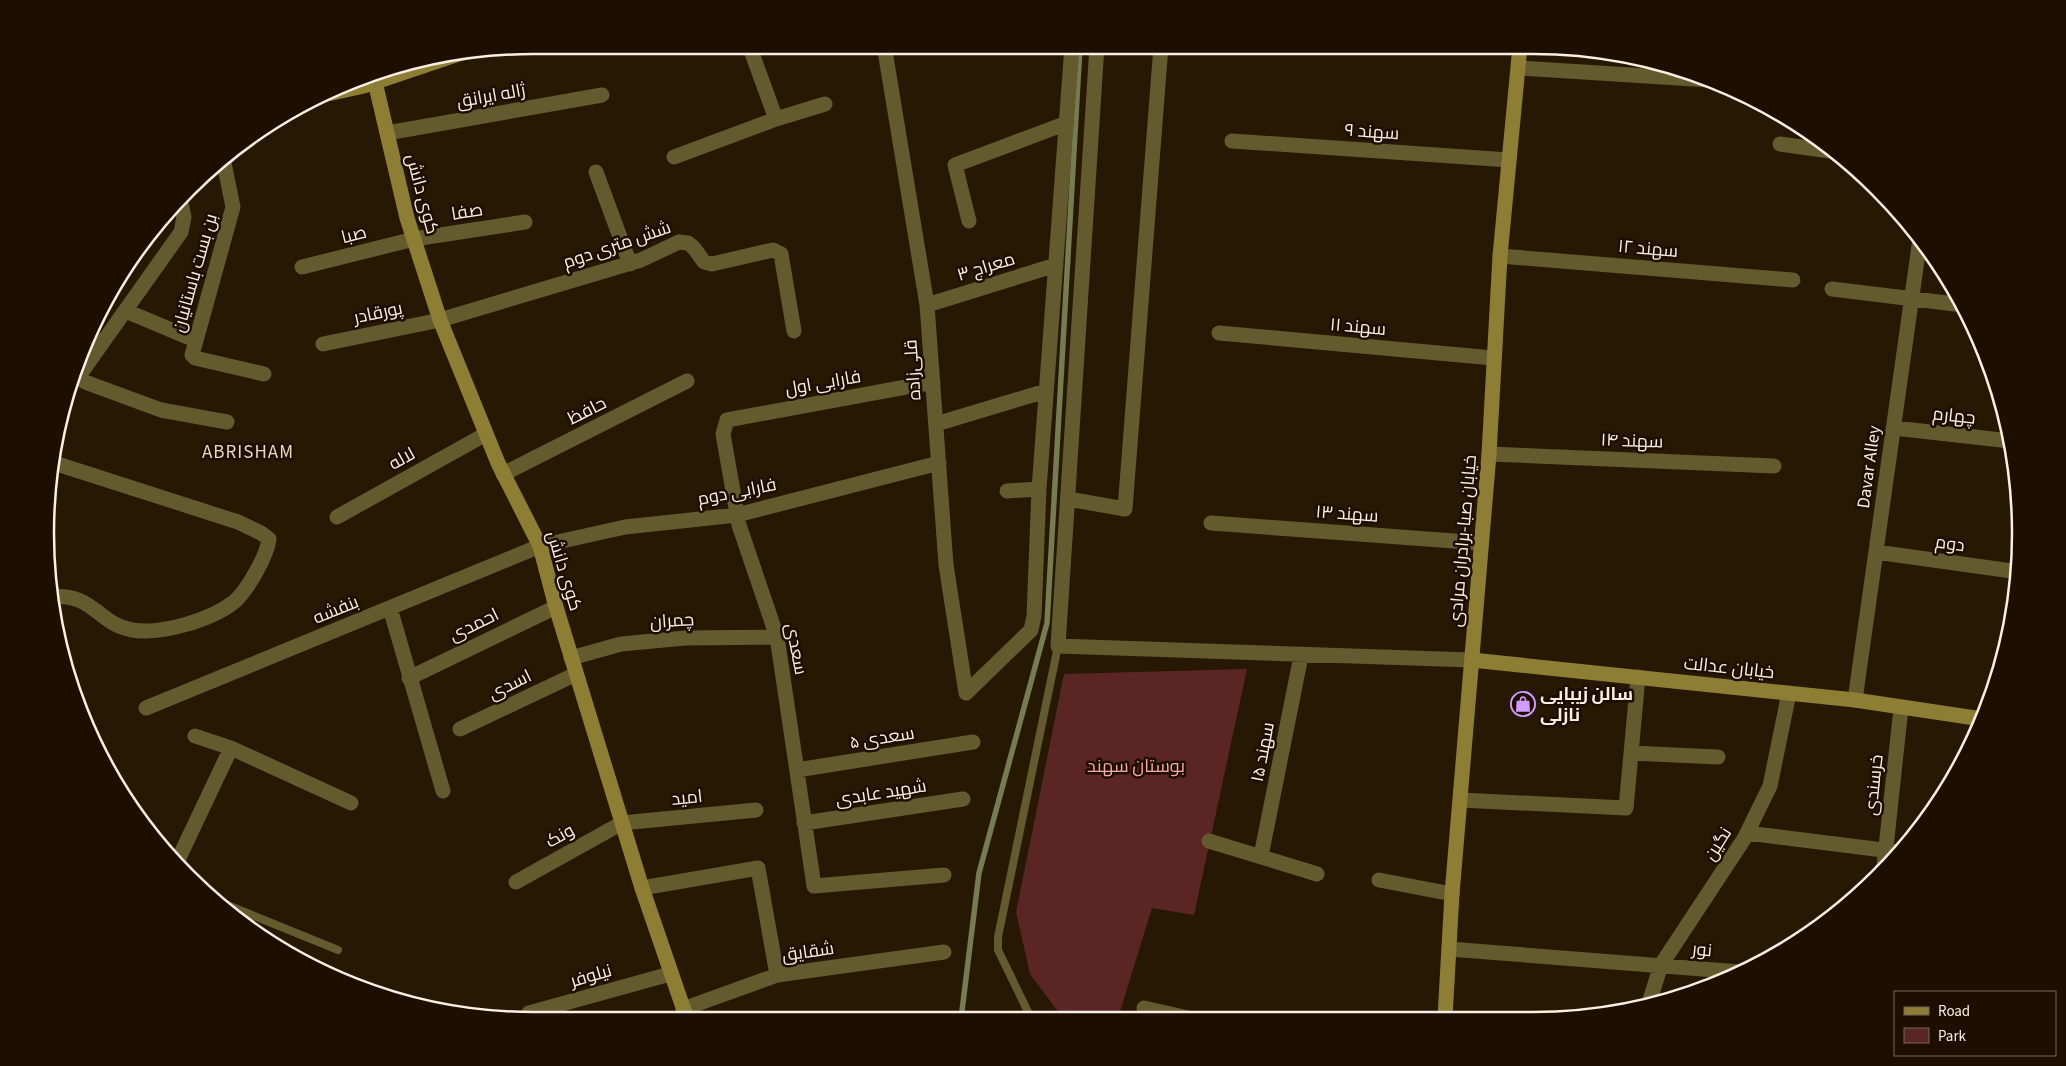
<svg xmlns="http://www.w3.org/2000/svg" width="2066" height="1066" font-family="'Source Sans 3',Cairo,sans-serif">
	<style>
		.green { fill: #5b2524 }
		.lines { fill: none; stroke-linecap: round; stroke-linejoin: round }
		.stream { stroke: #757c50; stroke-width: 5.5 }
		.lane { stroke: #635a2e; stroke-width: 8 }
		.street { stroke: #635a2e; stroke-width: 15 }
		.secondary { stroke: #8d7e33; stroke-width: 15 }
		.labels { text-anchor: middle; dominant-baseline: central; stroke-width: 5; stroke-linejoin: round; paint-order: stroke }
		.street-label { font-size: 18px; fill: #faefe2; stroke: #1d0e00 }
		.poi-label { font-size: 18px; font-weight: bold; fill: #faefe2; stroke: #1d0e00; text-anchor: start }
		.park-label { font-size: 18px; fill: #f6aba5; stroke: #1d0e00 }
		.neighbourhood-label { font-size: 19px; letter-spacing: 1px; fill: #ebd7bd; stroke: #1d0e00 }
		.rim { fill: none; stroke: #faefe2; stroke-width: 2.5 }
	</style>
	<rect width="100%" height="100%" fill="#271803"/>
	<path class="green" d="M1247 669 1194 915 1152 908 1118 1018H1063L1030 974 1016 912 1064 674Z"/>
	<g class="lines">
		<path class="stream" d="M961 1019 979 873 1047 623 1080 46"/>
		<path class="lane" d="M215 900 338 950
			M1031 1018 998 950V937L1058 646"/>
		<path class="street" d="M749 45 776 119
			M884 45 927 305 946 565 966 693
			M1097 46 1058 646 1472 660
			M1519 68 1709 80
			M387 133 602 95
			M1232 141 1509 160
			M1780 144 1837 152
			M674 157 776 119 825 104
			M223 158 233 207 192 355 195 358 264 374
			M596 172 630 264
			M180 198 184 217 181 232 81 373V378L85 382 161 410 227 422
			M969 221 955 165 1067 123
			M1500 256 1793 280
			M302 267 414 239 525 222
			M1832 289 1963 305
			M927 305 1056 265
			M126 311 195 340
			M1219 333 1493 358
			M323 344 440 320 641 260 679 242 688 243 694 248 704 262 712 264 773 250 781 254 794 331
			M933 382 727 420 723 434 739 525 777 637 814 886 944 875
			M936 424 1046 391
			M1894 428 2010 441
			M1489 454 1774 466
			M503 474 687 381
			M1007 491 1039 489
			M1068 499 1125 509 1161 46
			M337 517 486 434
			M1211 523 1481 543
			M1876 552 2019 572
			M49 597C94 592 97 624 132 630 161 635 211 620 234 602 247 591 267 556 269 539L261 533 238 522 51 462
			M390 608 443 791
			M571 658 621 644 685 638 777 637
			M409 678 556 607
			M966 693 1031 630 1034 616 1039 489 1072 46
			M1855 700 1920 239
			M146 708 540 546 625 527 737 515 939 463
			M460 729 576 674
			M195 736 231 748 351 803
			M1631 753 1718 757
			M797 770 973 742
			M1460 800 1626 808 1638 677
			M804 823 963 799
			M1747 833 1899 852
			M1209 841 1317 874
			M1261 856 1301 656
			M176 864 231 748
			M1884 866 1901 708
			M1379 880 1452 894
			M516 882 622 823 756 810
			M642 888 758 868 777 975
			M1449 949 1740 972
			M1649 1003 1661 965 1744 839 1770 786 1789 693
			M1144 1008 1188 1018
			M683 1009 777 975 944 952
			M531 1020 529 1013 670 974"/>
		<path class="secondary" d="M375 82 407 218 440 320 498 463 540 546 556 607 642 888 687 1019
			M323 95 364 86 465 52
			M1472 660 1855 700 1982 719
			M1445 1017 1452 894 1489 454 1500 256 1520 46"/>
	</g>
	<defs>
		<symbol id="shop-ring" viewBox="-11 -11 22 22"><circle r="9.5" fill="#1d0e00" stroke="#d39cfc" stroke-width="1.5"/><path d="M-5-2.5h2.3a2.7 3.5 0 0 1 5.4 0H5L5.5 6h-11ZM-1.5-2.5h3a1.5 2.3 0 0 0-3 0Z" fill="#d39cfc"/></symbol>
	</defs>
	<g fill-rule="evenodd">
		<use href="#shop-ring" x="1509" y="690" width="28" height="28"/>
	</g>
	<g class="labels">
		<g class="street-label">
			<text transform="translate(491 96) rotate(-10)">ژاله ایرانق</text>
			<text transform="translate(1372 132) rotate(4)">سهند ۹</text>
			<text transform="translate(422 194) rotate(75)">کوی دانش</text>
			<text transform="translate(467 212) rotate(-9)">صفا</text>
			<text transform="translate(354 235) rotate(-14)">صبا</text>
			<text transform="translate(617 245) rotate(-19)">شش متری دوم</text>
			<text transform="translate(1648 249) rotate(5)">سهند ۱۲</text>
			<text transform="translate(986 267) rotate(-17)">معراج ۳</text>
			<text transform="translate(195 273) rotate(-74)">بن بست باستانیان</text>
			<text transform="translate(378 313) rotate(-12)">پورقادر</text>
			<text transform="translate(1358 327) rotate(5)">سهند ۱۱</text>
			<text transform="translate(913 370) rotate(-94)">قلی‌زاده</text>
			<text transform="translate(823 383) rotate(-10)">فارابی اول</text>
			<text transform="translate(587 411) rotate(-27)">حافظ</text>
			<text transform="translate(1954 416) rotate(6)">چهارم</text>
			<text transform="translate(1632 441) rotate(2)">سهند ۱۴</text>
			<text transform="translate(402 459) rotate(-29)">لاله</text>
			<text transform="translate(1869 467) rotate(-82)">Davar Alley</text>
			<text transform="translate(737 492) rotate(-11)">فارابی دوم</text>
			<text transform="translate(1347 514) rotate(4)">سهند ۱۳</text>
			<text transform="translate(1463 541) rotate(-85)">خیابان صبا-برادران مرادی</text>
			<text transform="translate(1950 544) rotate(8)">دوم</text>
			<text transform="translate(564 571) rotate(73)">کوی دانش</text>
			<text transform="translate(336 610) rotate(-22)">بنفشه</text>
			<text transform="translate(672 621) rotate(-4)">چمران</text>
			<text transform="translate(474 625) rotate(-26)">احمدی</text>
			<text transform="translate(796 649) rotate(79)">سعدی</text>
			<text transform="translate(1729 668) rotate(6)">خیابان عدالت</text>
			<text transform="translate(510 685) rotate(-26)">اسدی</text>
			<text transform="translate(882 738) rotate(-9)">سعدی ۵</text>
			<text transform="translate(1263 752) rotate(-79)">سهند ۱۵</text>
			<text transform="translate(1874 785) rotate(-84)">خرسندی</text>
			<text transform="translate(881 793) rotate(-9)">شهید عابدی</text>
			<text transform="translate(687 798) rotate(-6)">امید</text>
			<text transform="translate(560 836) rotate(-29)">ونک</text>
			<text transform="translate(1718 844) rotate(-58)">نگین</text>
			<text transform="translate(1702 950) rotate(5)">نور</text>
			<text transform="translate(808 952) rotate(-8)">شقایق</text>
			<text transform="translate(591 976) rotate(-16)">نیلوفر</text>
		</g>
		<g class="poi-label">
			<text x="1540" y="694">سالن زیبایی<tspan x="1540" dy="21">نازلی</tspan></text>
		</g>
		<g class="park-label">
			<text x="1136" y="766">بوستان سهند</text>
		</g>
		<g class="neighbourhood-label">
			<text x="248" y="452">ABRISHAM</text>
		</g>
	</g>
	<path d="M0 0H2066V1066H0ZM533 54H1533A479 479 0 0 1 2012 533V533A479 479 0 0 1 1533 1012H533A479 479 0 0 1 54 533V533A479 479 0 0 1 533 54Z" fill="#1d0e00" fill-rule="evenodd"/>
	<path class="rim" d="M533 54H1533A479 479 0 0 1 2012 533V533A479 479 0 0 1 1533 1012H533A479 479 0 0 1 54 533V533A479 479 0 0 1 533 54Z"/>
	<rect x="1894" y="991" width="162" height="65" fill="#1d0e00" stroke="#75685a"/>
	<rect x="1904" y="1007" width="25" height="8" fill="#8d7e33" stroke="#75685a"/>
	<text x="1938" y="1016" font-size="15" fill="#faefe2">Road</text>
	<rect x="1904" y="1028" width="25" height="15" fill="#5b2524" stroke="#75685a"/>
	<text x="1938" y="1041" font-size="15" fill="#faefe2">Park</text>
</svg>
